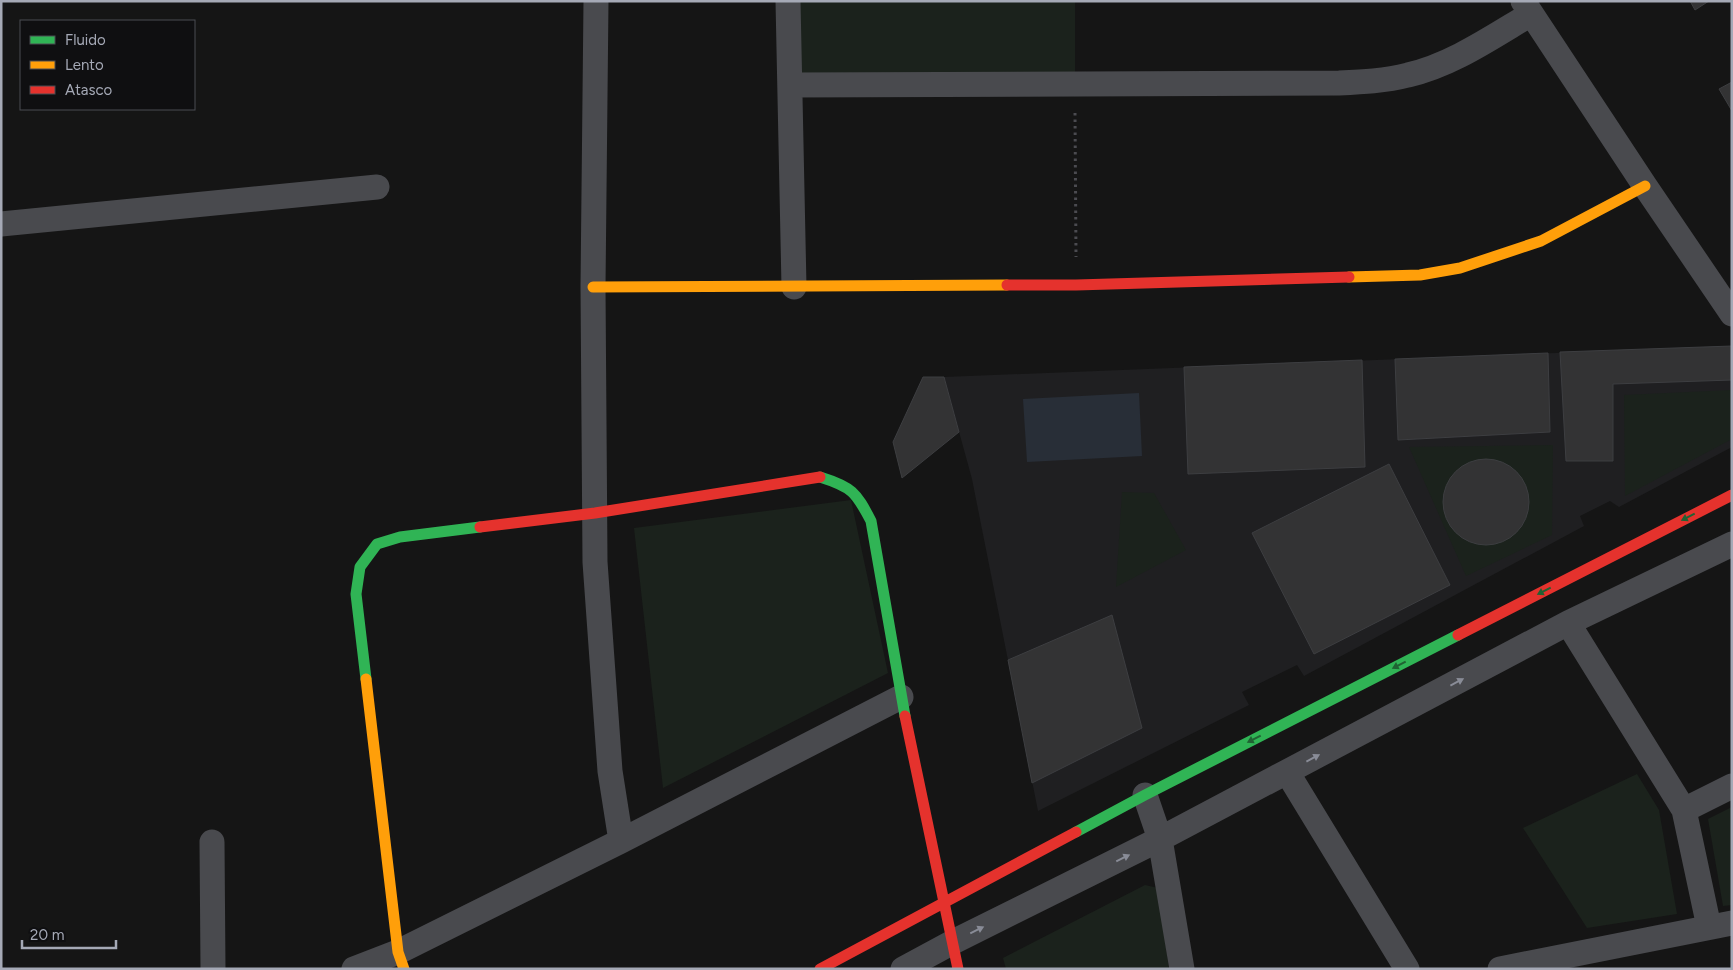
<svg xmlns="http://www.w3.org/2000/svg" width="1733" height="970" font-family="Figtree,sans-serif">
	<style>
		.built { fill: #1f1f21 }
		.green { fill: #1b221c }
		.water { fill: #282e37 }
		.building { fill: #333334; stroke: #3d3e41 }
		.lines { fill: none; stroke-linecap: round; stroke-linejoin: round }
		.path { stroke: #4b4b50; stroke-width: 3; stroke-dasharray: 2.5 4; stroke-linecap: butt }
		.street { stroke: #494a4e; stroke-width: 25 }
		.fast { stroke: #30b455; stroke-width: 11 }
		.slow { stroke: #ff9f0a; stroke-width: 11 }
		.jam { stroke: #e5322d; stroke-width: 11 }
		.oneway { fill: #206233 }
		.oneway2 { fill: #898c97 }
	</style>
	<rect width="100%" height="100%" fill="#151515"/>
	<path class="built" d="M1732 346V447L1619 507 1610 501 1580 516 1584 526 1304 676 1297 665 1242 692 1249 705 1038 811 972 479 944 377Z"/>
	<path class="green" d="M800 1H1075V74L801 77Z
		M1732 390V439L1625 496 1624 395Z
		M1553 445 1552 535 1466 576 1409 447Z
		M1122 492 1154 493 1186 550 1116 587Z
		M851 500 888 673 663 788 634 528Z
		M1637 774 1659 810 1677 914 1587 928 1523 828Z
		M1732 807V905L1723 906 1708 819Z
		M1145 885 1158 888 1169 969H1006L1003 958Z"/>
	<path class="water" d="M1139 393 1142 456 1027 462 1023 399Z"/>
	<path class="building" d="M1690 1H1709L1695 10Z
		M1732 82V111L1719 89Z
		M1732 346V380L1613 384V461H1566L1560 352Z
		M1548 353 1550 432 1398 440 1395 359Z
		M1362 360 1365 467 1188 474 1184 367Z
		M923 377H944L959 432 902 478 893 442Z
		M1443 502a43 43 0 1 1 86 0a43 43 0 1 1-86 0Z
		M1389 464 1450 585 1314 654 1252 533Z
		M1112 615 1142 728 1032 783 1008 660Z"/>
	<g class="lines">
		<path class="path" d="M1075 113 1076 257"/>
		<path class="street" d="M596 1 593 287 595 562 610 771 621 841
			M788 1 794 287
			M1523 1 1645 186 1732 314
			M790 85 1339 83C1362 82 1385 81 1408 75 1452 65 1492 37 1531 14
			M1 224 377 187
			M1568 623 1684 810 1709 927
			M1287 772 1407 969
			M1145 795 1160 839 1182 969
			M1684 810 1732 786
			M212 842 213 969
			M354 969 398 952 621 841 901 697
			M903 969 953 942 1160 839 1568 623 1732 544
			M1500 969 1732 923"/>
		<path class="fast" d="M820 477C852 487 856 492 871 521L905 716
			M366 679 356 594 360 567 377 544 400 537 480 527
			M1076 832 1145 795 1458 635"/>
		<path class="slow" d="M1349 277 1420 275 1460 268 1541 241 1645 186
			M593 287 1007 285
			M366 679 398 952 404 969"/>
		<path class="jam" d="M1007 285H1076L1349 277
			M480 527 595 513 820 477
			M1458 635 1732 495
			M905 716 958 969
			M820 969 1076 832"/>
	</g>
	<defs><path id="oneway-solid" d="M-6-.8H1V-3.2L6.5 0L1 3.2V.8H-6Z" transform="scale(1.25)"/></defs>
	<g class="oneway">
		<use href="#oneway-solid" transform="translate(1688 517) rotate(153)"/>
		<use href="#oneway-solid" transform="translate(1544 591) rotate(153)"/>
		<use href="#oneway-solid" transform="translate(1399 665) rotate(153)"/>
		<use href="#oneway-solid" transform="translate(1254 739) rotate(153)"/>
	</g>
	<g class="oneway2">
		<use href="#oneway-solid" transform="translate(1457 682) rotate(-28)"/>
		<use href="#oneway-solid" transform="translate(1313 758) rotate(-28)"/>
		<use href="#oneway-solid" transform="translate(1123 858) rotate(-26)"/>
		<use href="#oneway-solid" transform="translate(977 930) rotate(-26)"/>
	</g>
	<rect width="1733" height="970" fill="none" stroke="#a5a9b6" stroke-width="5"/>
	<rect x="20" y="20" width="175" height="90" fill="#0f0f11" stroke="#4b4d53"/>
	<rect x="30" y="36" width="25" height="8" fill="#30b455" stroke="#4b4d53"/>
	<text x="65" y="45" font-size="15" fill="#a5a9b6">Fluido</text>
	<rect x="30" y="61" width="25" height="8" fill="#ff9f0a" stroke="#4b4d53"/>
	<text x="65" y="70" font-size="15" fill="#a5a9b6">Lento</text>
	<rect x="30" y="86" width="25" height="8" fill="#e5322d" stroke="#4b4d53"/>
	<text x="65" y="95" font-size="15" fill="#a5a9b6">Atasco</text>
	<path d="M22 940v8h94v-8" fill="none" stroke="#a5a9b6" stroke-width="2.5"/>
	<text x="30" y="940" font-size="15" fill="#a5a9b6" stroke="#0f0f11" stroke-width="4" paint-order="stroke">20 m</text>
</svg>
